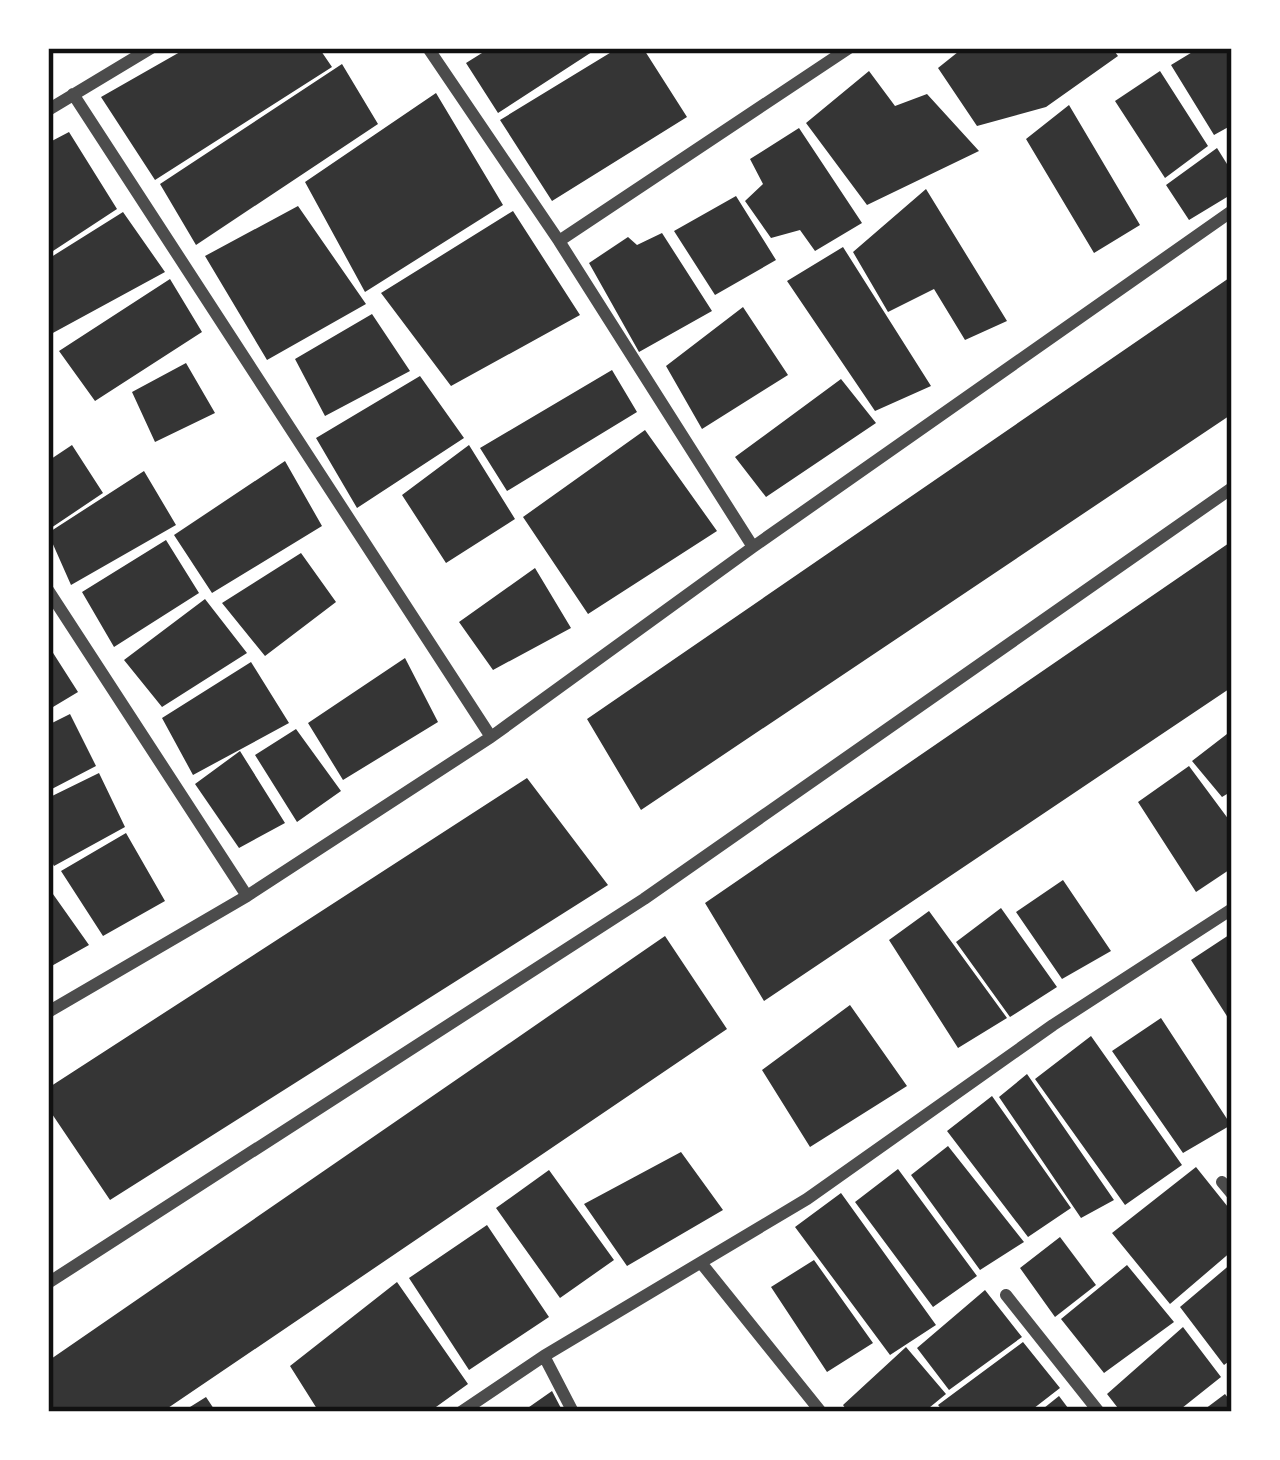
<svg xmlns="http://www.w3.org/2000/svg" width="1280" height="1460" font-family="Figtree,sans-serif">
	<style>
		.building { fill: #353535 }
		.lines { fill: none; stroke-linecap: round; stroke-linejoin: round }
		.minor { stroke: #4c4c4c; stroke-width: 12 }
		.neatline { fill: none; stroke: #111; stroke-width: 4.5 }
	</style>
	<rect width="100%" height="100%" fill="#fff"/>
	<path class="building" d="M187 48H319L332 67 155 180 101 97Z
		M490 48H598L498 113 466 63Z
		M618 48H643L687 117 552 201 500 120Z
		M963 48H1112L1118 56 1046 107 977 126 938 68Z
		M1199 48H1232V125L1214 135 1171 65Z
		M342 64 378 124 196 245 160 184Z
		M869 71 895 106 927 94 979 151 867 205 806 123Z
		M1160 71 1208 146 1165 178 1115 101Z
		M436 93 503 205 365 292 305 182Z
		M1069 105 1140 225 1094 253 1026 139Z
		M799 128 862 223 815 251 800 230 771 238 745 201 763 184 750 159Z
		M69 132 117 209 53 251 48 243V143Z
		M1217 148 1232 172V194L1189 220 1166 185Z
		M926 189 1007 321 965 340 934 289 888 312 853 252Z
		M736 196 776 260 715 295 674 231Z
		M298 206 366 304 267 360 205 256Z
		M513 211 580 315 451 386 381 293Z
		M123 212 165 272 51 334 48 259Z
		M662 233 712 311 639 352 589 263 628 237 637 245Z
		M843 247 931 386 875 411 787 281Z
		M1232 276V414L641 810 587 719Z
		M170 279 202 332 95 401 59 351Z
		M743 307 788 375 702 429 666 366Z
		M372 314 410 371 325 416 295 359Z
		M186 363 215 413 155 442 132 392Z
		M612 370 637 412 507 491 480 448Z
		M420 376 464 438 357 508 316 438Z
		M841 379 876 423 766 497 735 457Z
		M645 430 717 531 588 614 523 517Z
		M72 445 103 493 48 530V461Z
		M469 445 515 519 446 563 402 495Z
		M285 461 322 526 212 593 174 535Z
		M144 471 176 525 71 585 48 533Z
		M166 540 199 593 114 647 82 592Z
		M1232 541V687L764 1001 705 903Z
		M301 553 336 602 265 656 222 603Z
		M535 568 571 628 493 670 459 622Z
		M205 599 247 653 162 707 124 660Z
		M48 645 78 692 48 710Z
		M405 658 438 722 343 780 308 723Z
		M251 662 289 723 193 775 162 718Z
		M70 714 96 766 48 791V725Z
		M296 729 341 791 297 822 255 755Z
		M1227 734 1232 740V791L1222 797 1192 761Z
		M240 751 285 823 239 848 195 784Z
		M1189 766 1232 824V868L1196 892 1138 802Z
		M99 773 125 827 54 866 48 855V798Z
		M527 778 608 885 110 1200 48 1108V1088Z
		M126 833 165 901 103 936 61 871Z
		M1063 880 1111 951 1062 979 1016 912Z
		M48 887 89 945 48 968Z
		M1001 908 1057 987 1010 1017 956 942Z
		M929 911 1007 1018 958 1048 889 940Z
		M1232 933V1024L1191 960Z
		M665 936 727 1029 162 1412H48V1361Z
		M850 1005 907 1086 810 1147 762 1070Z
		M1161 1018 1231 1125 1183 1153 1112 1051Z
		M1091 1036 1182 1165 1125 1205 1035 1079Z
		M1027 1074 1114 1200 1081 1218 999 1097Z
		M992 1096 1071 1208 1028 1237 947 1131Z
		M948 1146 1024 1242 980 1270 911 1175Z
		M681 1152 723 1210 627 1266 584 1204Z
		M1196 1167 1232 1212V1251L1170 1304 1112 1233Z
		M898 1169 977 1276 933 1307 855 1202Z
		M549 1170 614 1260 560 1298 496 1208Z
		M841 1193 936 1325 890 1355 795 1227Z
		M487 1225 549 1317 469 1370 409 1278Z
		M1060 1237 1096 1285 1055 1317 1020 1268Z
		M814 1260 873 1343 827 1372 771 1287Z
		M1232 1263V1359L1224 1365 1180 1307Z
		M1127 1265 1174 1322 1104 1373 1061 1319Z
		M397 1282 468 1384 429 1412H319L290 1366Z
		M985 1290 1022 1337 949 1390 917 1348Z
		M1183 1327 1221 1377 1177 1412H1121L1107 1394Z
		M1023 1342 1060 1388 1029 1412H944L938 1405Z
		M906 1347 946 1394 924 1412H848L843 1405Z
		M552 1391 563 1412H522Z
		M1225 1394 1232 1403V1412H1201Z
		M1059 1396 1071 1412H1039Z
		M206 1397 216 1412H182Z"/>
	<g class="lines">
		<path class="minor" d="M428 48 559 241 753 547
			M73 94 491 737
			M48 110 151 48
			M559 241 849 48
			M48 590 247 896
			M48 1012 247 896 491 737 753 547 1232 211
			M1222 1182 1232 1194
			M702 1264 821 1412
			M48 1283 644 899 1232 488
			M1006 1295 1099 1412
			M544 1356 573 1412
			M461 1412 544 1356 807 1199 1053 1025 1232 909"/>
	</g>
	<rect width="1280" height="1460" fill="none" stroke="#ffffff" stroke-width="102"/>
	<rect x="51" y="51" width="1178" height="1358" class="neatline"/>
</svg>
